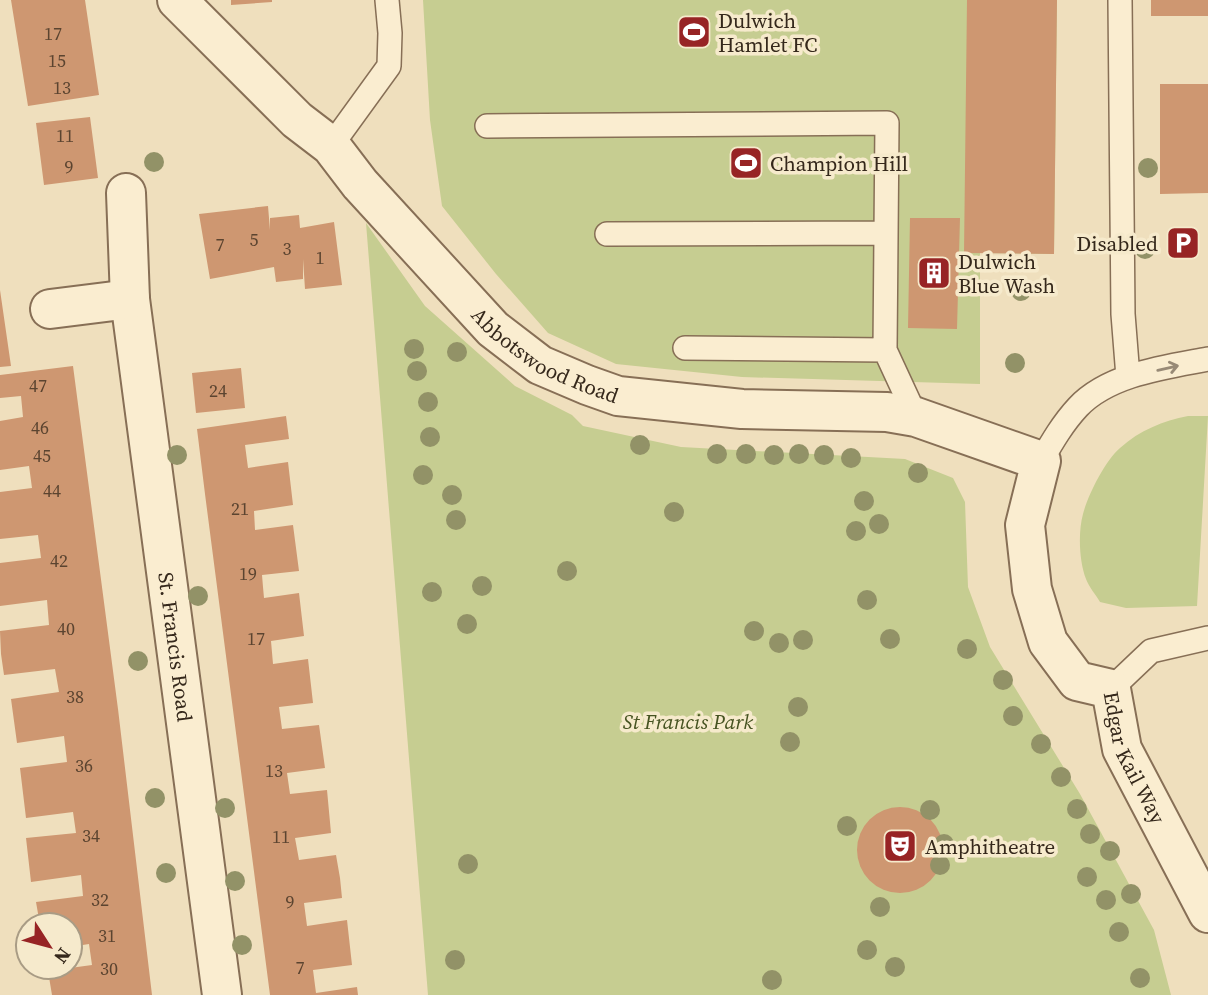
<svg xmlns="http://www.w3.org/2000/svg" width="1208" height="995" font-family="'Source Serif 4',serif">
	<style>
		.green { fill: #c6cd91 }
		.building { fill: #ce9771 }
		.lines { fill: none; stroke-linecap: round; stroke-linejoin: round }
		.service-casing { stroke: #876f56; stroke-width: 26 }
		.minor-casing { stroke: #876f56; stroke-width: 42 }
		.service { stroke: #faedd0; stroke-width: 23 }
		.minor { stroke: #faedd0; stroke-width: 38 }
		.tree { fill: #929267 }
		.oneway { stroke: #988a76 }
		.labels { text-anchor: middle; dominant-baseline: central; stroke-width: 7; stroke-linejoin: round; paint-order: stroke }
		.number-label { font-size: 18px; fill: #5b4430 }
		.poi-label { font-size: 21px; fill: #35281b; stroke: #f6eacc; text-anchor: start }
		.street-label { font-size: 21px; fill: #35281b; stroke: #f6eacc }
		.park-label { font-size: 21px; font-style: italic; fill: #465321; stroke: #f6eacc }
	</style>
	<rect width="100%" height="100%" fill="#efdfbd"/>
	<path class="green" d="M423 0H1057L1054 254 980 253V384L742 377 616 364 548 333 496 274 442 206 430 120Z
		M366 223 425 306 515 386 572 415 583 426 681 447 905 459 953 478 965 502 968 587 990 647 1080 794 1154 930 1171 995H428Z
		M1188 416H1208L1197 606 1126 608 1100 602C1096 595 1089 587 1086 579 1079 561 1078 532 1083 514 1088 495 1105 461 1120 448 1140 430 1163 421 1188 416Z"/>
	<path class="building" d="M11 0H85L99 95 28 106Z
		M231 0H272V2L231 5Z
		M967 0H1057L1054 254 964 253Z
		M1151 0H1208V16H1151Z
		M1160 84H1208V193L1160 194Z
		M90 117 98 178 44 185 36 123Z
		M268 206 270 230V218L299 215 300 228 334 222 342 285 305 289 303 259V279L276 282 274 267 210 279 199 214Z
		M910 218H960L957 329 908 328Z
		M0 290 11 366 0 367Z
		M73 366 118 709 152 995H52L48 971 92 965 89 944 70 947V925H40L36 902 83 896 81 875 31 882 26 838 76 833 73 812 26 818 20 768 67 762 64 736 17 743 11 699 59 692 55 669 4 675 1 654 0 631 49 625 47 600 0 606V563L41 558 38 535 0 539V492L32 488 29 466 0 470V421L23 417 21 396 0 398V375Z
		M241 368 245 408 196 413 192 373Z
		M286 416 289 439 245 445 248 468 288 462 293 505 254 511 255 530 293 525 299 571 262 575 263 587 264 598 299 593 304 636 271 641 273 664 308 659 313 703 279 707 282 729 319 725 325 768 287 773 290 794 327 790 331 833 295 838 299 860 336 855 340 878 342 898 304 903 307 926 347 920 352 965 313 970 316 993 357 987 358 995H270L205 494 197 429Z
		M857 850a43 43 0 1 1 86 0a43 43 0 1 1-86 0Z"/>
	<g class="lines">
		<defs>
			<path id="service" d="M1120 0 1123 314 1128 377
				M487 126 887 123 885 350 916 417
				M331 146 389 66 390 33 387 0
				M607 234 886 233
				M685 348 885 350
				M1041 461C1052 442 1063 423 1078 407 1109 374 1166 367 1208 359
				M1111 689 1151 651 1208 638"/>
			<g id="minor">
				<path id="s1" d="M177 0 297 120 331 146 360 184 493 329 540 365 587 385 618 396 742 409 887 412 916 417 1041 461 1025 525 1032 589 1048 642 1077 681 1111 689 1122 749 1208 913"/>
				<path id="s2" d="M126 193 130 299 222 995"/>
				<path d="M50 309 130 299"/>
			</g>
		</defs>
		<use href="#service" class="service-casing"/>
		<use href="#minor" class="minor-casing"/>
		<use href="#service" class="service"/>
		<use href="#minor" class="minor"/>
	</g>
	<g class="tree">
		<circle cx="154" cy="162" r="10"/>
		<circle cx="1148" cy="168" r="10"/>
		<circle cx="1145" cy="249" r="10"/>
		<circle cx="1021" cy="291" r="10"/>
		<circle cx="414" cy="349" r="10"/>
		<circle cx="457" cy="352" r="10"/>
		<circle cx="1015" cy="363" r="10"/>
		<circle cx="417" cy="371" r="10"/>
		<circle cx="428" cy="402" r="10"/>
		<circle cx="430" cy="437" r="10"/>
		<circle cx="640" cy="445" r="10"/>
		<circle cx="717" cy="454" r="10"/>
		<circle cx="746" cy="454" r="10"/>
		<circle cx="799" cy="454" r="10"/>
		<circle cx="177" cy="455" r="10"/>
		<circle cx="774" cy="455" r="10"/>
		<circle cx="824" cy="455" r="10"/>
		<circle cx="851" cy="458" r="10"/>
		<circle cx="918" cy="473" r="10"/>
		<circle cx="423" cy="475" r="10"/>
		<circle cx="452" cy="495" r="10"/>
		<circle cx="864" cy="501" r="10"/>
		<circle cx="674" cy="512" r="10"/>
		<circle cx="456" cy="520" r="10"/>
		<circle cx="879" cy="524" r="10"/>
		<circle cx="856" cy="531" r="10"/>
		<circle cx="567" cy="571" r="10"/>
		<circle cx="482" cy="586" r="10"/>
		<circle cx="432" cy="592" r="10"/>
		<circle cx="198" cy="596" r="10"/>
		<circle cx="867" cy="600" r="10"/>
		<circle cx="467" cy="624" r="10"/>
		<circle cx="754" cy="631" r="10"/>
		<circle cx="890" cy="639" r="10"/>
		<circle cx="803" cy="640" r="10"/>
		<circle cx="779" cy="643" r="10"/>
		<circle cx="967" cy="649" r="10"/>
		<circle cx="138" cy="661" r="10"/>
		<circle cx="1003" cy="680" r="10"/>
		<circle cx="798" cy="707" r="10"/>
		<circle cx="1013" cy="716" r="10"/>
		<circle cx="790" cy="742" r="10"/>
		<circle cx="1041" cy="744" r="10"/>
		<circle cx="1061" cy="777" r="10"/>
		<circle cx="155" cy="798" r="10"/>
		<circle cx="225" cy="808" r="10"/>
		<circle cx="1077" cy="809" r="10"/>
		<circle cx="930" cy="810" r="10"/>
		<circle cx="847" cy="826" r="10"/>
		<circle cx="1090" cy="834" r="10"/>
		<circle cx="944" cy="844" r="10"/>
		<circle cx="1110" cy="851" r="10"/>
		<circle cx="468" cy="864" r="10"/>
		<circle cx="940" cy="865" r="10"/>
		<circle cx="166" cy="873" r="10"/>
		<circle cx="1087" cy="877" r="10"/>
		<circle cx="235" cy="881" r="10"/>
		<circle cx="1131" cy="894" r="10"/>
		<circle cx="1106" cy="900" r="10"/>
		<circle cx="880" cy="907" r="10"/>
		<circle cx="1119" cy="932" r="10"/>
		<circle cx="242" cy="945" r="10"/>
		<circle cx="867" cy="950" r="10"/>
		<circle cx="455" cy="960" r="10"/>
		<circle cx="895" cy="967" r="10"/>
		<circle cx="1140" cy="978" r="10"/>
		<circle cx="772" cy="980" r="10"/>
	</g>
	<defs><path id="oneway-shaft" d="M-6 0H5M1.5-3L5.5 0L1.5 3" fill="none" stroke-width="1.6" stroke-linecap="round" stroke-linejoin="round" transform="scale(1.75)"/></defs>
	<use class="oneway" href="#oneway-shaft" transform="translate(1168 368) rotate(-13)"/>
	<defs>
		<symbol id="stadium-square" viewBox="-11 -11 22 22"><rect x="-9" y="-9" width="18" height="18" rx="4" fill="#972425" stroke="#f6eacc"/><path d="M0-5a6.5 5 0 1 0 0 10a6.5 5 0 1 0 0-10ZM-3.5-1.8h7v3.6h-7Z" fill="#fff"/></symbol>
		<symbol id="parking-square" viewBox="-11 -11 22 22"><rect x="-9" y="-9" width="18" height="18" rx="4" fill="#972425" stroke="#f6eacc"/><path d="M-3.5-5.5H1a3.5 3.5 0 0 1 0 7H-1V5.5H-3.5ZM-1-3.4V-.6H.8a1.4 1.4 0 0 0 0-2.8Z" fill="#fff"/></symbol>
		<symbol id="building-square" viewBox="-11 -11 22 22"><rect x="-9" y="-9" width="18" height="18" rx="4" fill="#972425" stroke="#f6eacc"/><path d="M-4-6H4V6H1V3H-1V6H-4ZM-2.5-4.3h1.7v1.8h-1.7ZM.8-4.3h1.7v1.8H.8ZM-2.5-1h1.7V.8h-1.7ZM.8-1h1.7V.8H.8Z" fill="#fff"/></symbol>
		<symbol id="theatre-square" viewBox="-11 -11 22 22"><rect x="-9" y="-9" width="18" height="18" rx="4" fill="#972425" stroke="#f6eacc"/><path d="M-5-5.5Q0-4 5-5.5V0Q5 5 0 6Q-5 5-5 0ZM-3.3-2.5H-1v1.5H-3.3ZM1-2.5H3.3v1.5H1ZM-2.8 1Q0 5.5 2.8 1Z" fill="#fff"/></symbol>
	</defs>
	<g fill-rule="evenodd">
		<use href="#stadium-square" x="675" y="13" width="38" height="38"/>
		<use href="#stadium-square" x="727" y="144" width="38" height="38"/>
		<use href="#parking-square" x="1164" y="224" width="38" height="38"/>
		<use href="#building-square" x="915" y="254" width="38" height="38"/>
		<use href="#theatre-square" x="881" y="827" width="38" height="38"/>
	</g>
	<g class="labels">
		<g class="number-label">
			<text x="53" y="33">17</text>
			<text x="57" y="60">15</text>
			<text x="62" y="87">13</text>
			<text x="65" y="135">11</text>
			<text x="69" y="166">9</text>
			<text x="254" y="239">5</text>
			<text x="220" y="244">7</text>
			<text x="287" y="248">3</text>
			<text x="320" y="257">1</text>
			<text x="38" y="385">47</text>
			<text x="218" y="390">24</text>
			<text x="40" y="427">46</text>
			<text x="42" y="455">45</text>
			<text x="52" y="490">44</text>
			<text x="240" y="508">21</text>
			<text x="59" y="560">42</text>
			<text x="248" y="573">19</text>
			<text x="66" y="628">40</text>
			<text x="256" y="638">17</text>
			<text x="75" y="696">38</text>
			<text x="84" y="765">36</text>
			<text x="274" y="770">13</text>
			<text x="91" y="835">34</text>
			<text x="281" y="836">11</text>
			<text x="100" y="899">32</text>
			<text x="290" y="901">9</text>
			<text x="107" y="935">31</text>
			<text x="300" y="967">7</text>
			<text x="109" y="968">30</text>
		</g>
		<g class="poi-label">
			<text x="718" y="20">Dulwich<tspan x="718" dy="24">Hamlet FC</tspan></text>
			<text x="770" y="163">Champion Hill</text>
			<text x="1158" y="243" text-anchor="end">Disabled</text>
			<text x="958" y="261">Dulwich<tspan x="958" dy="24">Blue Wash</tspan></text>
			<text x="925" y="846">Amphitheatre</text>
		</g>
		<g class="street-label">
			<text stroke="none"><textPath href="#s1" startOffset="516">Abbotswood Road</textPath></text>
			<text stroke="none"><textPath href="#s2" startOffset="457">St. Francis Road</textPath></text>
			<text stroke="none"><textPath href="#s1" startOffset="1374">Edgar Kail Way</textPath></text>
		</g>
		<g class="park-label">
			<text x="688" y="721">St Francis Park</text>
		</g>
	</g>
	<g transform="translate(49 946) rotate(126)"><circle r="33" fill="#f6eacc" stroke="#a99c85" stroke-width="2"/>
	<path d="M0-5L12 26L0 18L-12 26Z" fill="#972425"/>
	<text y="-10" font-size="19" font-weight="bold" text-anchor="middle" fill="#35281b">N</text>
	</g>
</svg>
